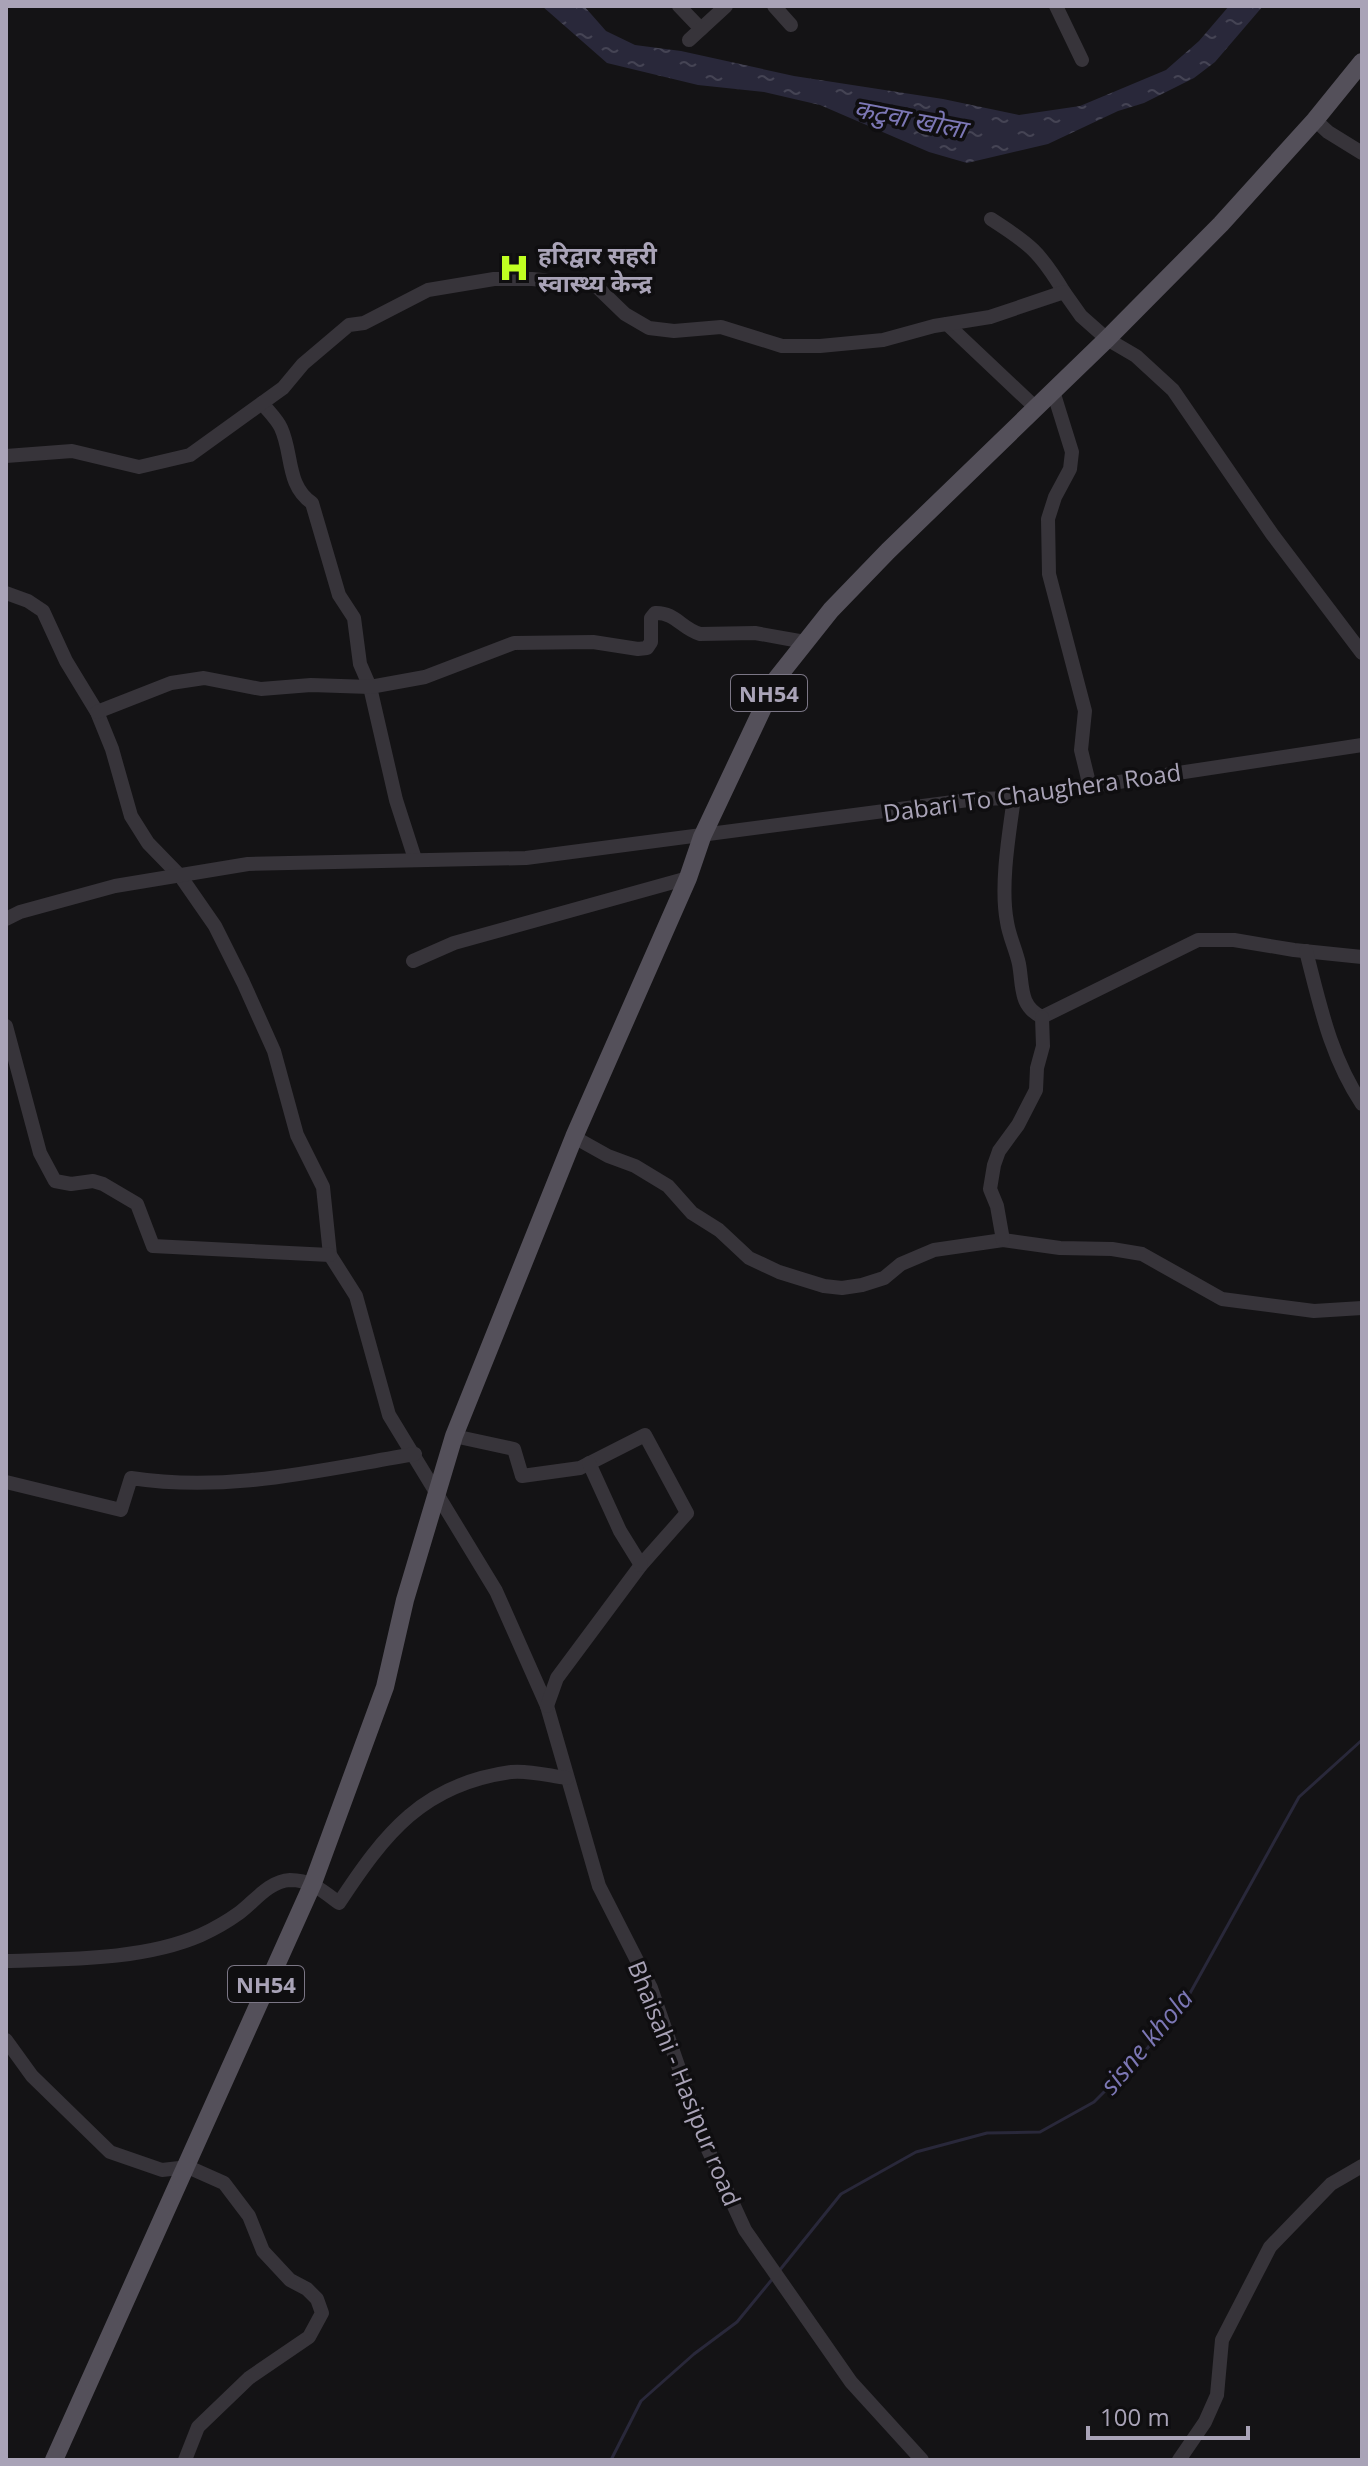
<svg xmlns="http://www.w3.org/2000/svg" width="1368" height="2466" viewBox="0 0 1368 2466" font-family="'Open Sans','Noto Sans Devanagari',sans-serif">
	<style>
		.water { fill: url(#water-ripples) }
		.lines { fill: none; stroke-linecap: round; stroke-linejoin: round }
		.stream { stroke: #29283a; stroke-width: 3 }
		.minor { stroke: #37343a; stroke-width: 14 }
		.major { stroke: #54505a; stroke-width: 18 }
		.labels { text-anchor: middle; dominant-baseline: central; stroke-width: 7; stroke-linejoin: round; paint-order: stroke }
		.shield { fill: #0f0e10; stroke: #7b7685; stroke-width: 2 }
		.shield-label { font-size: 22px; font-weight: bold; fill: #a9a3b7 }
		.poi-label { font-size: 24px; font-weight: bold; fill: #a9a3b7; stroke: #0f0e10; text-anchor: start }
		.street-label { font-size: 24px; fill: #a9a3b7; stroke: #0f0e10 }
		.water-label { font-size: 26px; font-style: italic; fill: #7c77b5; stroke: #0f0e10 }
	</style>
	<defs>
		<pattern id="water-ripples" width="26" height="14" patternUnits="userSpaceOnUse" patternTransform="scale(2)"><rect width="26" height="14" fill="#29283a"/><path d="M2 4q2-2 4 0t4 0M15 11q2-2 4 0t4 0" fill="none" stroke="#454454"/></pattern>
	</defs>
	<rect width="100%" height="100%" fill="#141315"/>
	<polygon class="water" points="542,6 584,6 606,31 635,45 681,51 794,76 943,99 1019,115 1080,106 1166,70 1199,41 1229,6 1263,6 1215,62 1194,78 1144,103 1118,111 1048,144 967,163 929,152 820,105 764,92 698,85 607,63"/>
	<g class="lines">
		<g class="stream">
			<polyline points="779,2271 841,2194 916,2152 987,2133 1040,2132 1094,2102 1146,2050 1189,1995 1299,1797 1362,1740"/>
			<polyline points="611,2460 641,2401 694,2354 737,2322 774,2277"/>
		</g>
		<g class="minor">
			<polyline points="679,6 701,29"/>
			<polyline points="774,6 791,25"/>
			<polyline points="1056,6 1082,60"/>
			<polyline points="689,40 726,6"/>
			<polyline points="1315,120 1328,132 1362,153"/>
			<path d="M991 219C1030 244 1040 252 1064 292"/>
			<polyline points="947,324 1036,408"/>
			<polyline points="1053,391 1072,452 1070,469 1055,497 1048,519 1049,574 1085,711 1081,750 1090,787"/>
			<path d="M262 403C268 411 277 419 281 428 293 454 286 485 312 503L339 595 354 618 360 664 370 687 396 800 415 859"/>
			<polyline points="6,456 72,451 139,467 190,455 283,388 303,364 349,325 364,323 428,290 494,279 532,279 595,285 625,314 649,328 674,331 721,327 782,346 820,346 883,340 934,326 990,317 1064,292 1081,316 1107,339 1136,356 1173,390 1272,534 1362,653"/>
			<polyline points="6,593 28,601 43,611 66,661 97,712 112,749 131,816 148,843 181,877 215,926 243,982 274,1051 297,1135 323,1187 330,1255 356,1296 389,1415 496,1591 547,1706 599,1886 651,1988 705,2143 745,2230 851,2382 922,2460"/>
			<path d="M97 712 171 683 204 678 261 689 311 685 370 687 425 677 514 643 593 642 638 649 647 648 651 642V618L655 613C675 612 682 629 700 634L755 633 805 642"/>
			<path d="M1014 798C1009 834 1000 886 1007 922 1009 936 1016 950 1019 964 1023 986 1019 1006 1042 1017L1198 940H1234L1294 950 1362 957"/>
			<polyline points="6,919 20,912 115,886 248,864 526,858 976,799 1014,798 1362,745"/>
			<path d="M1306 951C1320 1005 1330 1056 1362 1104"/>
			<polyline points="413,961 454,943 688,878"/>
			<polyline points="6,1026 40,1153 55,1181 71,1184 93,1181 103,1184 137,1204 153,1246 330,1255"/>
			<polyline points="574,1137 608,1156 635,1166 668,1186 692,1213 719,1230 749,1258 779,1272 824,1286 842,1288 862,1285 884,1278 901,1264 934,1250 1003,1240 1060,1248 1112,1249 1142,1254 1222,1299 1314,1311 1362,1308"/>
			<polyline points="1003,1240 997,1206 990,1189 994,1165 999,1151 1018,1125 1036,1090 1037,1068 1043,1046 1042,1017"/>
			<polyline points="454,1436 514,1449 522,1476 580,1468 645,1435 687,1513 641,1565 557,1678 547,1706"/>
			<polyline points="589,1463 620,1531 641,1565"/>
			<path d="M6 1482 121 1510 131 1478C229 1493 319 1470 415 1454"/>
			<path d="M6 1961C68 1959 144 1960 201 1935 214 1929 228 1921 239 1913 254 1902 269 1881 290 1880 311 1880 323 1891 339 1903 385 1833 423 1784 511 1772 529 1770 550 1776 567 1778"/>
			<polyline points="6,2040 32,2076 110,2152 162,2170 188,2167 224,2183 249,2216 263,2251 290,2280 307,2289 317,2299 322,2313 309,2337 249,2378 198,2427 185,2460"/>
			<polyline points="1179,2460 1205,2422 1217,2395 1222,2340 1270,2247 1331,2184 1362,2166"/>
		</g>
		<polyline class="major" points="54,2460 313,1883 385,1687 405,1600 454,1436 574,1137 688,878 702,837 777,678 831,610 888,551 1107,339 1221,224 1315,120 1362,62"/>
	</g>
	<defs>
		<g id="hospital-bare" transform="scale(2.4)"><path d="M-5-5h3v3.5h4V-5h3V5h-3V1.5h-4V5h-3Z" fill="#c0ff21" stroke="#0f0e10" stroke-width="2.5" paint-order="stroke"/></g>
	</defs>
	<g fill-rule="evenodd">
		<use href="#hospital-bare" x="514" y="268"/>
	</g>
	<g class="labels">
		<g class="shield">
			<rect x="731" y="675" width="76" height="36" rx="6"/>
			<rect x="228" y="1966" width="76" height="36" rx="6"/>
		</g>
		<g class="shield-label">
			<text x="769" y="693">NH54</text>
			<text x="266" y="1984">NH54</text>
		</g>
		<g class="poi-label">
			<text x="538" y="254">हरिद्वार सहरी<tspan x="538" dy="28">स्वास्थ्य केन्द्र</tspan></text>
		</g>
		<g class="street-label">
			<text transform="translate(1032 792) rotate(-8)">Dabari To Chaughera Road</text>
			<text transform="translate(685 2083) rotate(68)">Bhaisahi - Hasipur road</text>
		</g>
		<g class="water-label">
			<text transform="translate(910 118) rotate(11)">कटुवा खोला</text>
			<text transform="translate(1146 2041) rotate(-50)">sisne khola</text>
		</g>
	</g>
	<rect width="1368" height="2466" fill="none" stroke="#a9a3b7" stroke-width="16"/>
	<path d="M1088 2426v12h160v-12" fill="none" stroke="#a9a3b7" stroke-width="4"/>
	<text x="1100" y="2426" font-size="24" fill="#a9a3b7" stroke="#0f0e10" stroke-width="6" paint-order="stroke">100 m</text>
</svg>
